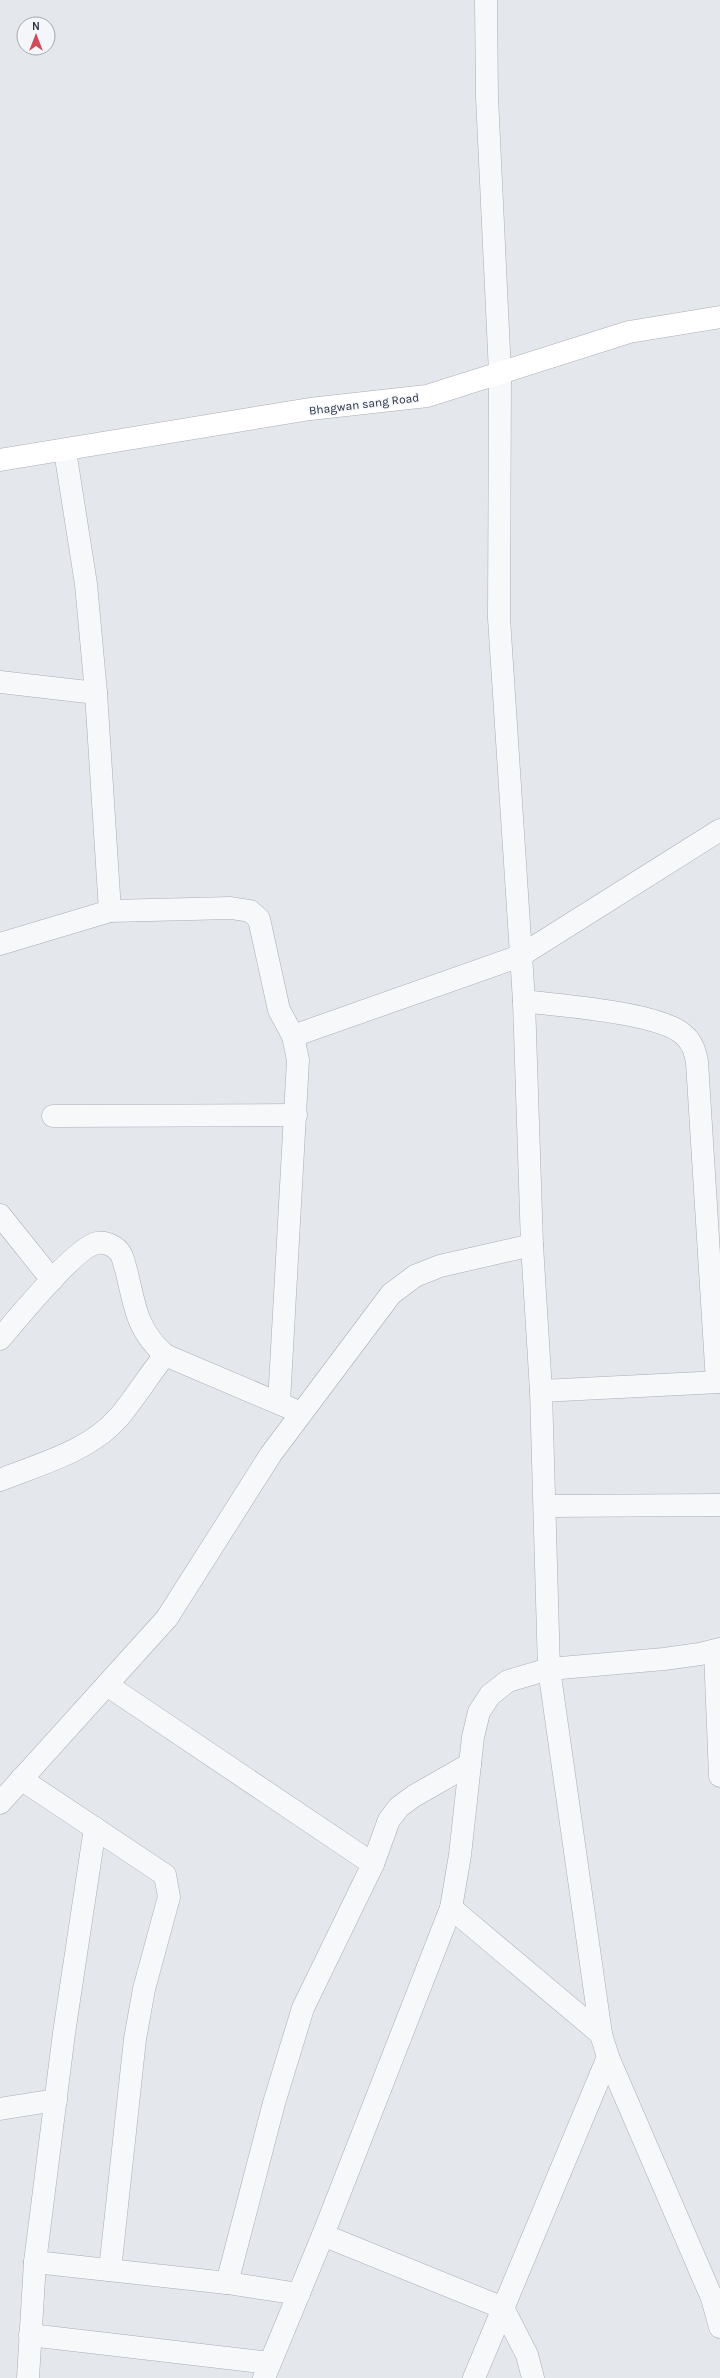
<svg xmlns="http://www.w3.org/2000/svg" width="720" height="2378" viewBox="0 0 720 2378" font-family="Karla,sans-serif">
	<style>
		.lines { fill: none; stroke-linecap: round; stroke-linejoin: round }
		.street-casing { stroke: #a9aeb7; stroke-width: 23 }
		.secondary-casing { stroke: #a9aeb7; stroke-width: 23 }
		.street { stroke: #f7f8fa; stroke-width: 22 }
		.secondary { stroke: #fff; stroke-width: 22 }
		.labels { text-anchor: middle; dominant-baseline: central; stroke-width: 3; stroke-linejoin: round; paint-order: stroke }
		.street-label { font-size: 12px; fill: #2b3445; stroke: #f4f6f9 }
	</style>
	<rect width="100%" height="100%" fill="#e4e7ec"/>
	<g class="lines">
		<g class="street-casing">
			<g id="street">
				<polyline points="486,0 487,97 500,373 499,618 524,1001 532,1245 541,1391 549,1669 601,2034 608,2057 712,2298 720,2327"/>
				<polyline points="65,451 86,584 96,693 110,911"/>
				<polyline points="0,682 96,693"/>
				<polyline points="0,944 110,911 231,908 250,911 259,919 279,1010 293,1036 298,1060 279,1403"/>
				<path d="M524 1001C561 1006 659 1012 684 1035 693 1043 695 1052 697 1062L717 1382"/>
				<polyline points="293,1036 520,956 720,830"/>
				<polyline points="53,1116 296,1115"/>
				<polyline points="0,1215 52,1280"/>
				<path d="M0 1339C16 1320 77 1246 97 1243 109 1241 120 1249 123 1259 135 1298 132 1326 165 1355L292 1409"/>
				<polyline points="541,1391 720,1382"/>
				<path d="M0 1480C40 1464 90 1451 119 1417 135 1398 149 1375 165 1355"/>
				<polyline points="545,1506 720,1505"/>
				<polyline points="715,1651 720,1776"/>
				<polyline points="107,1685 373,1864"/>
				<polyline points="21,1779 165,1875 169,1897 144,1989 135,2039 110,2270"/>
				<polyline points="0,1803 167,1618 271,1454 391,1294 415,1276 440,1266 532,1245"/>
				<polyline points="451,1908 601,2034"/>
				<polyline points="0,2109 56,2100"/>
				<polyline points="323,2235 503,2308 527,2355 533,2378"/>
				<polyline points="35,2262 227,2283 299,2294"/>
				<polyline points="227,2283 274,2103 303,2008 373,1864 389,1820 399,1807 414,1796 470,1764"/>
				<polyline points="30,2335 270,2363"/>
				<polyline points="28,2378 35,2262 64,2033 95,1828"/>
				<polyline points="264,2378 323,2235 451,1908 460,1855 473,1737 479,1712 490,1695 508,1681 549,1669 664,1659 700,1654 720,1649"/>
				<polyline points="474,2378 608,2057"/>
			</g>
		</g>
		<g class="secondary-casing">
			<polyline id="secondary" points="0,460 310,409 427,396 629,332 720,317"/>
		</g>
		<use href="#street" class="street"/>
		<use href="#secondary" class="secondary"/>
	</g>
	<g class="labels">
		<g class="street-label">
			<text transform="translate(364 404) rotate(-7)">Bhagwan sang Road</text>
		</g>
	</g>
	<g transform="translate(36 36)"><circle r="19" fill="#f4f6f9" stroke="#a4a8b1"/>
	<path d="M0-3L7 15L0 10L-7 15Z" fill="#d1495b"/>
	<text y="-6" font-size="11" font-weight="bold" text-anchor="middle" fill="#2b3445">N</text>
	</g>
</svg>
